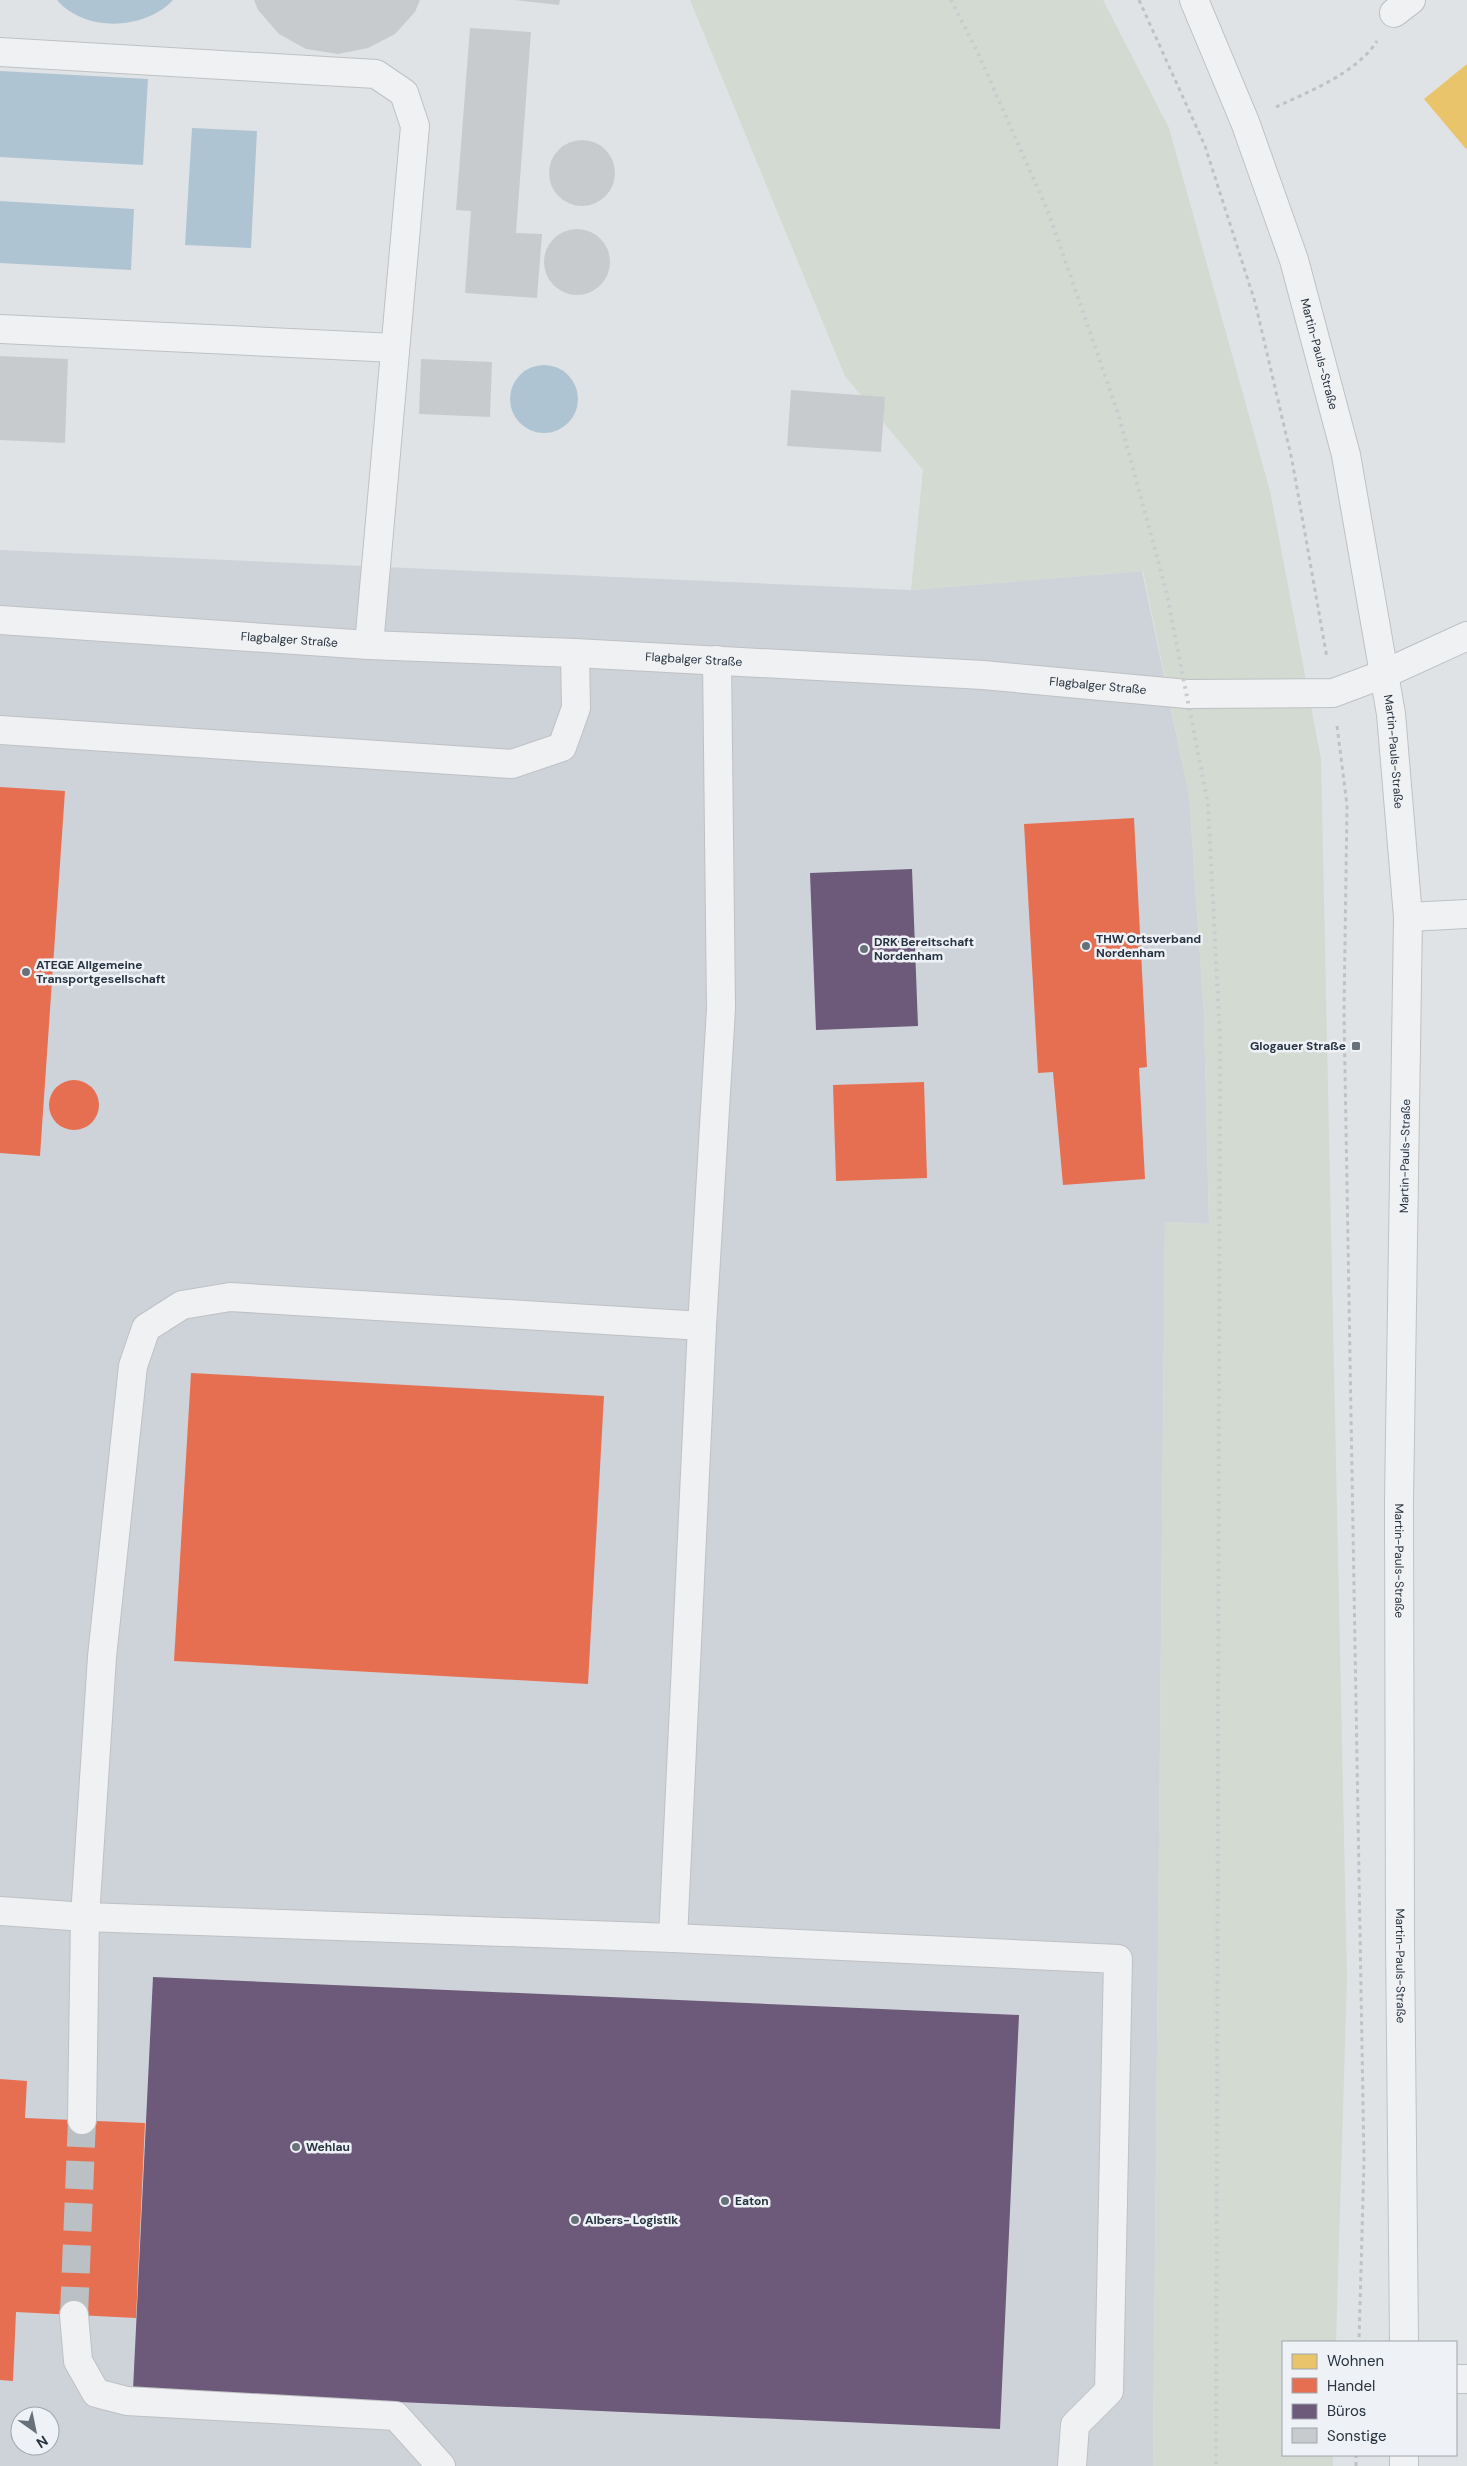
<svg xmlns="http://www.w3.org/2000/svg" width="1467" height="2466" viewBox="0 0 1467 2466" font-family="'DM Sans',sans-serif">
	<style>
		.built { fill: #ced3d9; fill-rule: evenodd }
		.green { fill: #d2dad1 }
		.water { fill: #aec4d2 }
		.homes { fill: #e9c46a }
		.shops { fill: #e76f51 }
		.offices { fill: #6d597a }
		.building { fill: #c8cbce }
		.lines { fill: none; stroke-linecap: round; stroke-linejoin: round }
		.minor-tunnel { stroke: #bbc0c5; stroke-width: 28; stroke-dasharray: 28 14; stroke-linecap: butt }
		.minor-casing { stroke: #bec1c4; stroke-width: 30 }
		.path { stroke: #bec2c5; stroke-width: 3; stroke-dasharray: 4 4; stroke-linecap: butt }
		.minor { stroke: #f0f1f3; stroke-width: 28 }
		.rail { stroke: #c9ccce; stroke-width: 4; stroke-dasharray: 2.5 5; stroke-linecap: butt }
		.poi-dot { fill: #68717a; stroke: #eef2f6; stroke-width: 2 }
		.labels { text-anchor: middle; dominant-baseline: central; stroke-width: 5; stroke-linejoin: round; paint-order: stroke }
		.street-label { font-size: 12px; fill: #273340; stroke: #eef2f6 }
		.poi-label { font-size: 12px; font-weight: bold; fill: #273340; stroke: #eef2f6; text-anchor: start }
	</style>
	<rect width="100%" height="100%" fill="#e0e3e6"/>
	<path class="built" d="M0 550 911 590 1142 571 1189 795 1204 1015 1209 1224 1165 1222 1153 2466H0ZM20 2416H50V2446H20Z"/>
	<polygon class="green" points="690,0 1103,0 1169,128 1270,491 1321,759 1347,1977 1336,2342 1283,2342 1283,2455 1333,2455 1333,2466 1153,2466 1165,1222 1209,1224 1204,1015 1189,795 1143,571 911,590 923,470 845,376"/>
	<g class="water">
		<path d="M57 0H173C145 30 85 33 57 0Z"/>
		<polygon points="0,71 148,79 143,165 0,157"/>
		<polygon points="192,128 257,131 251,248 185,245"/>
		<polygon points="0,201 134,209 131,270 0,263"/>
		<circle cx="544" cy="399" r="34"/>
	</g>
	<polygon class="homes" points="1467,64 1467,148 1466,149 1424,99"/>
	<g class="shops">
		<polygon points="0,787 65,791 40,1156 0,1153"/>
		<polygon points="1134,818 1147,1067 1139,1068 1145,1179 1063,1185 1053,1072 1038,1073 1024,824"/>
		<circle cx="74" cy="1105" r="25"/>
		<polygon points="924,1082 927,1178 836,1181 833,1085"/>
		<polygon points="191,1373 604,1396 588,1684 174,1661"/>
		<polygon points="0,2079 27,2081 25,2118 145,2123 136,2318 16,2312 13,2381 0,2380"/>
	</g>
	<g class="offices">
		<polygon points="912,869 918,1026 816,1030 810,873"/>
		<polygon points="153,1977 1019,2015 1000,2429 133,2390"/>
	</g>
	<g class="building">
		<polygon points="254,0 420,0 415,12 395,34 368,48 338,54 306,49 279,34 258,10"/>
		<polygon points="515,0 560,0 559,5"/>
		<polygon points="470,28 531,32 516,233 542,234 537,298 465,293 471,211 456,210"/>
		<circle cx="582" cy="173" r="33"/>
		<circle cx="577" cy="262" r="33"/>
		<polygon points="0,356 68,359 65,443 0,440"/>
		<polygon points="421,359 492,362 490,417 419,414"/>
		<polygon points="791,390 885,397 881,452 787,446"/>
	</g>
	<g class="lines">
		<polyline class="minor-tunnel" points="74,2315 82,2120"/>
		<g class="minor-casing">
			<g id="minor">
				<path id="s1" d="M1194 0 1245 122 1294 260 1346 455 1391 714 1408 917 1399 1501 1400 1940 1404 2342"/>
				<polyline points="1394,13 1411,0"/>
				<polyline points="0,52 376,74 404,93 415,126 369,645"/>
				<polyline points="0,329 395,348"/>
				<path id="s2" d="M0 620 369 645 575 653 983 675 1187 694 1333 693 1384 674 1467 636"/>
				<polyline points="0,730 512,764 562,747 576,708 575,653"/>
				<polyline points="1408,917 1467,914"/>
				<polyline points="0,1911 85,1917 673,1938 1118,1959 1109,2391 1075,2425 1072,2466"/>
				<polyline points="673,1938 702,1326 721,1009 717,660"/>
				<polyline points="82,2120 85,1917 102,1657 133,1366 146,1328 182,1305 230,1297 702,1326"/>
				<polyline points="74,2315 78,2361 96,2393 127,2401 396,2416 441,2466"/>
				<polyline points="1456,2379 1467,2379"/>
				<polyline points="1404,2466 1404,2455"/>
			</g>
		</g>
		<g class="path">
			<polyline points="1139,0 1205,146 1255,302 1292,460 1327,658"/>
			<path d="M1276 107C1308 92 1357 73 1377 41"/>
			<polyline points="1337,726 1347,805 1344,1013 1364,2161 1359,2342"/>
			<polyline points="1356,2466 1356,2455"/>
		</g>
		<use href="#minor" class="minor"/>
		<polyline class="rail" points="951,0 978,53 1049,214 1118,413 1166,590 1208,804 1220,1039 1216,2466"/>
	</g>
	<g class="poi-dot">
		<circle cx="1086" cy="946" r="5"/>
		<circle cx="864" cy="949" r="5"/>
		<circle cx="26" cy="972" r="5"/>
		<rect x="1351" y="1041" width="10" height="10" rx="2.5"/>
		<circle cx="296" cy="2147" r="5"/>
		<circle cx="725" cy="2201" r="5"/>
		<circle cx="575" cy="2220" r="5"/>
	</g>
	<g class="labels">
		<g class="street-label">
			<text stroke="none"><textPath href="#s1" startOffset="376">Martin-Pauls-Straße</textPath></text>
			<text stroke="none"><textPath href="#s2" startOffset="290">Flagbalger Straße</textPath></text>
			<text stroke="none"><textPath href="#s2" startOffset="695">Flagbalger Straße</textPath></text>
			<text stroke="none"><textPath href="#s2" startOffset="1100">Flagbalger Straße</textPath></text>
			<text stroke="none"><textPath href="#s1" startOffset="781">Martin-Pauls-Straße</textPath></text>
			<text transform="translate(1405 1156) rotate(-89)">Martin-Pauls-Straße</text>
			<text stroke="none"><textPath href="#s1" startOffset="1591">Martin-Pauls-Straße</textPath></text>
			<text stroke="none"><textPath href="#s1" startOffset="1996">Martin-Pauls-Straße</textPath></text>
		</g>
		<g class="poi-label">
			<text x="1096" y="939">THW Ortsverband<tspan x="1096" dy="14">Nordenham</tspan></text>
			<text x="874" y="942">DRK Bereitschaft<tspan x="874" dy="14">Nordenham</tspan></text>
			<text x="36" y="965">ATEGE Allgemeine<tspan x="36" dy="14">Transportgesellschaft</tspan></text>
			<text x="1346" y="1046" text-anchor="end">Glogauer Straße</text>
			<text x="306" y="2147">Wehlau</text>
			<text x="735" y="2201">Eaton</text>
			<text x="585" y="2220">Albers- Logistik</text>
		</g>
	</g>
	<rect x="1282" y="2341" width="175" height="115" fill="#eef2f6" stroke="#9ea6ad"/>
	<rect x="1292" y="2354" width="25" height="15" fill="#e9c46a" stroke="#9ea6ad"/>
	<text x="1327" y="2366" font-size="15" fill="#273340">Wohnen</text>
	<rect x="1292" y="2378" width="25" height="15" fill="#e76f51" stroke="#9ea6ad"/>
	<text x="1327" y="2391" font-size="15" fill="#273340">Handel</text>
	<rect x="1292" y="2404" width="25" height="15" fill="#6d597a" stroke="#9ea6ad"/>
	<text x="1327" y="2416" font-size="15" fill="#273340">Büros</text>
	<rect x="1292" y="2428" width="25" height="15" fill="#c8cbce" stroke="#9ea6ad"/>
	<text x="1327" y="2441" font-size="15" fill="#273340">Sonstige</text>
	<g transform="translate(35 2431) rotate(147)"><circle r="24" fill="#eef2f6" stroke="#9ea6ad"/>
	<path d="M0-4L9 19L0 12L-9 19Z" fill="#68717a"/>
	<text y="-8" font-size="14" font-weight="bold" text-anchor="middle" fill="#273340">N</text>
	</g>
</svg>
